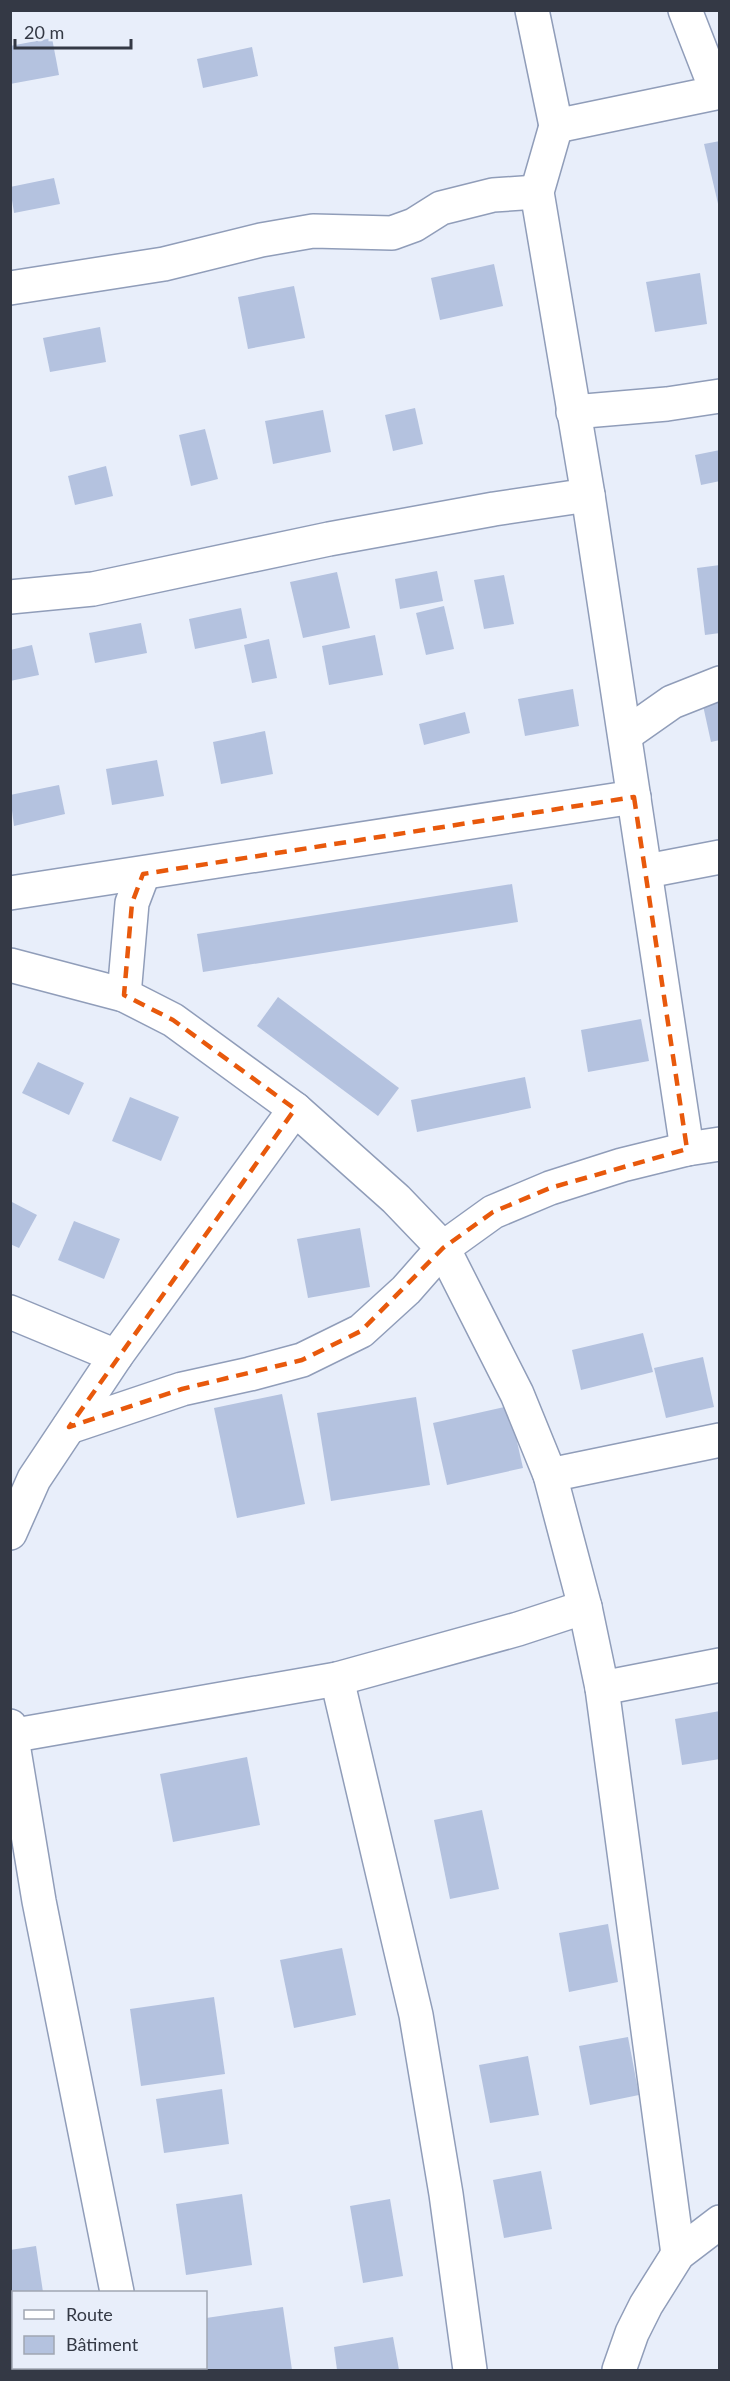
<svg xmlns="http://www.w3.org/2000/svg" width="730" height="2381" viewBox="0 0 730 2381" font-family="Lato,sans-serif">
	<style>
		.building { fill: #b4c2df }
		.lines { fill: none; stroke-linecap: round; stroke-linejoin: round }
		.street-casing { stroke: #909db9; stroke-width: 36 }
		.street { stroke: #fff; stroke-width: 33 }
		.marked { fill: none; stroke: #e8590c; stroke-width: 4.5; stroke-dasharray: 12 8; stroke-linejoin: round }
	</style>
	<rect width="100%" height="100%" fill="#e8eefa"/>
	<g class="building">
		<polygon points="52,38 59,75 10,84 10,46"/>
		<polygon points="252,47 258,76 203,88 197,59"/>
		<polygon points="720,141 720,208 719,208 704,144"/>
		<polygon points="54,178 60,204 14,213 10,187"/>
		<polygon points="494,264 503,306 440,320 431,278"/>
		<polygon points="700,273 707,324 655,332 646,282"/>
		<polygon points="294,286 305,338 248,349 238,297"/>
		<polygon points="100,327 106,362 50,372 43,338"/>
		<polygon points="415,408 423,444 393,451 385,415"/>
		<polygon points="323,410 331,452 273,464 265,421"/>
		<polygon points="205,429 218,479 191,486 179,435"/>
		<polygon points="720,450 720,481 701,485 695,455"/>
		<polygon points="106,466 113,496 75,505 68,476"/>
		<polygon points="720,565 720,633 705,635 697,568"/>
		<polygon points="437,571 443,601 400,609 395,579"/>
		<polygon points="337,572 350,628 303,638 290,582"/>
		<polygon points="504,575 514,624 484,629 474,580"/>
		<polygon points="444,606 454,649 426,655 416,613"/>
		<polygon points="241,608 247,638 195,649 189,619"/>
		<polygon points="141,623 147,653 95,663 89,633"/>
		<polygon points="375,635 383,675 329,685 322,646"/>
		<polygon points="269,639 277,678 252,683 244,645"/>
		<polygon points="32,645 39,675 10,681 10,650"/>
		<polygon points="573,689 579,726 525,736 518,699"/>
		<polygon points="720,696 720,740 711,742 702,701"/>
		<polygon points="465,712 470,733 424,745 419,724"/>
		<polygon points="265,731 273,774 221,784 213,742"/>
		<polygon points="157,760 164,796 112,805 106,769"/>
		<polygon points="59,785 65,814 14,826 10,795"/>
		<polygon points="512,884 518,922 203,972 197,934"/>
		<polygon points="278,997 399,1088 378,1116 257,1026"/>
		<polygon points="641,1019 649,1061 588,1072 581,1030"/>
		<polygon points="38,1062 84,1083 69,1115 22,1093"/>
		<polygon points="525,1077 531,1108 417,1132 411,1100"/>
		<polygon points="130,1097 179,1117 161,1161 112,1141"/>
		<polygon points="10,1201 37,1215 19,1248 10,1244"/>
		<polygon points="74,1221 120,1239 104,1279 58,1260"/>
		<polygon points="360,1228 370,1287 308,1298 297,1239"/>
		<polygon points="643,1333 653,1372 581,1390 572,1350"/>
		<polygon points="703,1357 714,1407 666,1418 654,1368"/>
		<polygon points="282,1394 305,1504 237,1518 214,1408"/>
		<polygon points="416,1397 430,1485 331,1501 317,1413"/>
		<polygon points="509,1406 523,1468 447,1485 433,1423"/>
		<polygon points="720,1711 720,1759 682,1765 675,1719"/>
		<polygon points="247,1757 260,1825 173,1842 160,1774"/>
		<polygon points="482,1810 499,1889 450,1899 434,1820"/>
		<polygon points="608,1924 618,1982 569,1992 559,1933"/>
		<polygon points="342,1948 356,2015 294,2028 280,1960"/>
		<polygon points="214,1997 225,2074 141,2086 130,2009"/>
		<polygon points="628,2037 639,2095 590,2105 579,2046"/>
		<polygon points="528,2056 539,2115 490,2123 479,2065"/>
		<polygon points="222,2089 229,2144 164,2153 156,2099"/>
		<polygon points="541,2171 552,2229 504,2238 493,2180"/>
		<polygon points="242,2194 252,2265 186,2275 176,2204"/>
		<polygon points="390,2199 403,2276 363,2283 350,2206"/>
		<polygon points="36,2246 43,2292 14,2292 14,2330 10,2330 10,2250"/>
		<polygon points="283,2307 292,2370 185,2370 185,2368 206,2368 206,2318"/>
		<polygon points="393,2337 399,2370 337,2370 334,2347"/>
	</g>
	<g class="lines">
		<g class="street-casing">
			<g id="street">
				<polyline points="532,10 556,126 720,92"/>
				<polyline points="685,10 717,92"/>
				<polyline points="556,126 537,192 588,495 687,1149"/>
				<polyline points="10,288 164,264 261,240 313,231 392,233 414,225 441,208 493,195 537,192"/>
				<polyline points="573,412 667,404 720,396"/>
				<polyline points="10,597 93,589 329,539 494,509 588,495"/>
				<polyline points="625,735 672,702 720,683"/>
				<polyline points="647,871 720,857"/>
				<polyline points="10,893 634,797"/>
				<polyline points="10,965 124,995 173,1020 295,1109 396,1199 443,1248 517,1394 550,1475 585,1607 602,1688 678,2254"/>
				<polyline points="124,995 132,903 143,874"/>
				<polyline points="10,1312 116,1356"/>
				<polyline points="69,1427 182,1389 250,1374 302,1360 361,1331 406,1290 443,1248 493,1212 550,1188 622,1165 687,1149 720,1144"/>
				<polyline points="550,1475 720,1440"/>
				<polyline points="10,1533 34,1479 116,1356 295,1109"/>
				<polyline points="337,1679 416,2015 446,2194 470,2370"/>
				<polyline points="602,1688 720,1665"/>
				<polyline points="10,1726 39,1901 117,2292"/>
				<polyline points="10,1736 337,1679 518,1629 585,1607"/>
				<polyline points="97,2370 112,2368"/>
				<polyline points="619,2370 632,2333 646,2305 678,2254 720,2222"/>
			</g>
		</g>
		<use href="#street" class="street"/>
	</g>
	<path class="marked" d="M634 797 687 1149 550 1188 493 1212 443 1248 361 1331 302 1360 182 1389 69 1427 295 1109 173 1020 124 995 132 903 143 874Z"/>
	<rect width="730" height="2381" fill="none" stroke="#343945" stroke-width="24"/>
	<rect x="12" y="2291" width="195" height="78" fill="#e8eefa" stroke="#a0a6b2" stroke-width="1.5"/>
	<rect x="24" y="2310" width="30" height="9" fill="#ffffff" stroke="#a0a6b2" stroke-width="1.5"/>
	<text x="66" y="2321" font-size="18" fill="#343945">Route</text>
	<rect x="24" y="2336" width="30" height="18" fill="#b4c2df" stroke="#a0a6b2" stroke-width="1.5"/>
	<text x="66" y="2351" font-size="18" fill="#343945">Bâtiment</text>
	<path d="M15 39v9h116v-9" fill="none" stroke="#343945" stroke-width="3"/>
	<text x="24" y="39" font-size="18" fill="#343945" stroke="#e8eefa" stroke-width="4.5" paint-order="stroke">20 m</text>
</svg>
